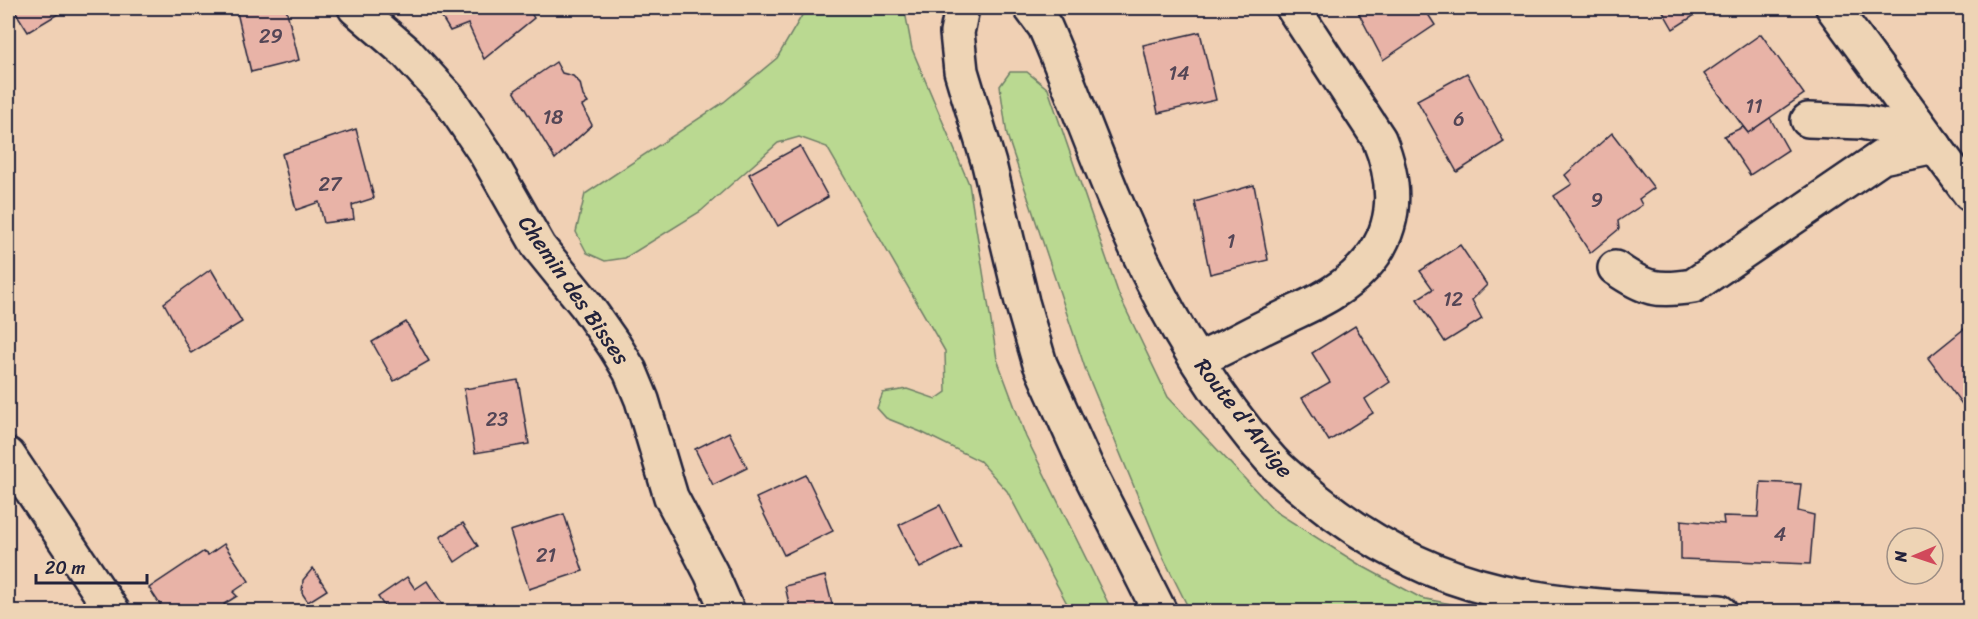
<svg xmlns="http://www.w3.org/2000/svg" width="1978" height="619" viewBox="0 0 1978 619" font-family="Sriracha,sans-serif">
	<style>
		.green { fill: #bad991; stroke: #6e7e66; stroke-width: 1.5 }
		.building { fill: #e8b3a7; stroke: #22223b; stroke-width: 1.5 }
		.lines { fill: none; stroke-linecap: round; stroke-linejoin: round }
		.minor-casing { stroke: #22223b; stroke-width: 38 }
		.minor { stroke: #eed4b5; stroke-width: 33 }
		.labels { text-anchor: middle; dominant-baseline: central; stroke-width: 5; stroke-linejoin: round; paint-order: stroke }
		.number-label { font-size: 20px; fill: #544656 }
		.street-label { font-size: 22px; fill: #22223b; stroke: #eed4b5 }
	</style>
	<rect width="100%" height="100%" fill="#f0d0b4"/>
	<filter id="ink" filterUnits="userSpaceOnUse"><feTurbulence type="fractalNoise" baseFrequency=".0167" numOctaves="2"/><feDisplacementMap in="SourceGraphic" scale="12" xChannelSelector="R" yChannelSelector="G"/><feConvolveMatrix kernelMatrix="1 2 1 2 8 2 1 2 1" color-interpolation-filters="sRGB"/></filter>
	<g filter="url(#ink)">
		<g class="green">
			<polygon points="805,8 906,8 906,17 912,49 969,184 997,359 1026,437 1112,611 1071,611 1007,491 980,461 921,432 886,418 877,408 883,393 907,389 936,399 946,392 945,351 827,147 799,137 778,143 701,211 625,258 605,261 587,253 576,232 585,194 724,102 777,58 804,12"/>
			<polygon points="1010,72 1027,72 1048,89 1119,295 1168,397 1276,512 1360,565 1421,598 1486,611 1190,611 1164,559 1086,371 1007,135 1000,86"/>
		</g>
		<g class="building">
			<polygon points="13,8 68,8 28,32"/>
			<polygon points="255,8 286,8 299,60 251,72 237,12"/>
			<polygon points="436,8 528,8 534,18 484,59 468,24 450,31"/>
			<polygon points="1356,8 1424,8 1435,25 1383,60"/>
			<polygon points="1661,8 1706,8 1673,29"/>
			<polygon points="1200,32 1216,100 1158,113 1143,45"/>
			<polygon points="1761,34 1804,94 1748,133 1704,74"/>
			<polygon points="556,62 562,73 573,76 580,83 583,96 588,103 582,106 592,125 555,159 514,91"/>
			<polygon points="1467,73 1504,142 1457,172 1417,100"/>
			<polygon points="1770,118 1788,150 1750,175 1724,136 1743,127 1748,133"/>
			<polygon points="356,129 374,198 352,205 354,219 324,223 319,202 296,210 282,154"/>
			<polygon points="1612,133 1654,188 1639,199 1642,205 1618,221 1619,229 1590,253 1554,196 1572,184 1565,175"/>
			<polygon points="800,146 828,197 778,226 749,174"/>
			<polygon points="1254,185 1268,260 1210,274 1195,202"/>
			<polygon points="1460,245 1487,285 1472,300 1482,319 1445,342 1417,299 1433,289 1420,271"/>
			<polygon points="211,269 242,322 191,353 164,303"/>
			<polygon points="406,322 429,361 394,381 372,342"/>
			<polygon points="1970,324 1970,415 1928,358"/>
			<polygon points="1355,326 1390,382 1365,399 1373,413 1329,441 1302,398 1330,382 1312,353"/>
			<polygon points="518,380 529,444 475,453 464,389"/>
			<polygon points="729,432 747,468 713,485 695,449"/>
			<polygon points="806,475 833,531 784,555 756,498"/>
			<polygon points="1761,482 1801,484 1798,511 1814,515 1810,564 1681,559 1681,520 1724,524 1723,516 1758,517"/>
			<polygon points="940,505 961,547 920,568 899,525"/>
			<polygon points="564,514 583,571 529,589 510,531"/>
			<polygon points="463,523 478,546 455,562 440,537"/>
			<polygon points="224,544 249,581 233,592 237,596 224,604 229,612 165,612 149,588 203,552 208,555"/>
			<polygon points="313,568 327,590 308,602 302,593 303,580"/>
			<polygon points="825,576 834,612 791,612 785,586"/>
			<polygon points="407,577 415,589 427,581 447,612 388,612 378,597"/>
		</g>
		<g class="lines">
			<g class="minor-casing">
				<g id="minor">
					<polyline points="355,8 406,52 449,99 486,154 539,247 586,305 614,345 630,371 642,400 671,497 711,573 728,612"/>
					<polyline points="962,8 957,33 961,71 989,164 1022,302 1040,364 1086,466 1160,612"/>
					<path d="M1031 8 1045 27C1070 84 1091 143 1115 200 1154 293 1204 386 1272 461 1284 474 1299 485 1313 497 1368 542 1430 575 1500 591 1572 608 1646 609 1720 612"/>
					<polyline points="1833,8 1970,194"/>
					<polyline points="1808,120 1862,122 1897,129 1916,121"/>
					<path d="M1615 268C1645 289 1657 292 1693 286L1882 157 1935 146"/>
					<path d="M1197 360C1224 349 1249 334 1275 322 1294 312 1315 304 1332 293 1392 255 1405 203 1379 139L1293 8"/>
					<polyline points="8,455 113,612"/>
				</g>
			</g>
			<use href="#minor" class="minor"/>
		</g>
	</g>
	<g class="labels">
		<g class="number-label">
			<text x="271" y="36">29</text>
			<text x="1179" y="73">14</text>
			<text x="1754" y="106">11</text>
			<text x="553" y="117">18</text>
			<text x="1459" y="119">6</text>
			<text x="330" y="184">27</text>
			<text x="1597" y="200">9</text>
			<text x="1231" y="241">1</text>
			<text x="1453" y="299">12</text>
			<text x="497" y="419">23</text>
			<text x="1780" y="534">4</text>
			<text x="546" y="555">21</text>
		</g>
		<g class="street-label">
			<text transform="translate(574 290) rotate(55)">Chemin des Bisses</text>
			<text transform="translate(1244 418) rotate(52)">Route d'Arvige</text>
		</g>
	</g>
	<rect width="1978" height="619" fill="none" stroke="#eed4b5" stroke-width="30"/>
	<rect x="15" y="15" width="1948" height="589" fill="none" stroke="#22223b" stroke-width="2" filter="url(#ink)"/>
	<g transform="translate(1915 556) rotate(268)"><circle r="28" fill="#eed4b5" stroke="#9c8d84" stroke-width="1.5"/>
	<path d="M0-4.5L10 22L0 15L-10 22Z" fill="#d1495b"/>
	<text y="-9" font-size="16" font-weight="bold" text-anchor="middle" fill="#22223b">N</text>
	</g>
	<path d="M36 574v9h111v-9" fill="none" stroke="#22223b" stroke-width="3"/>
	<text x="45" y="574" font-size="18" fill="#22223b" stroke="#eed4b5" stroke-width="4.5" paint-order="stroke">20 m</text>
</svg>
